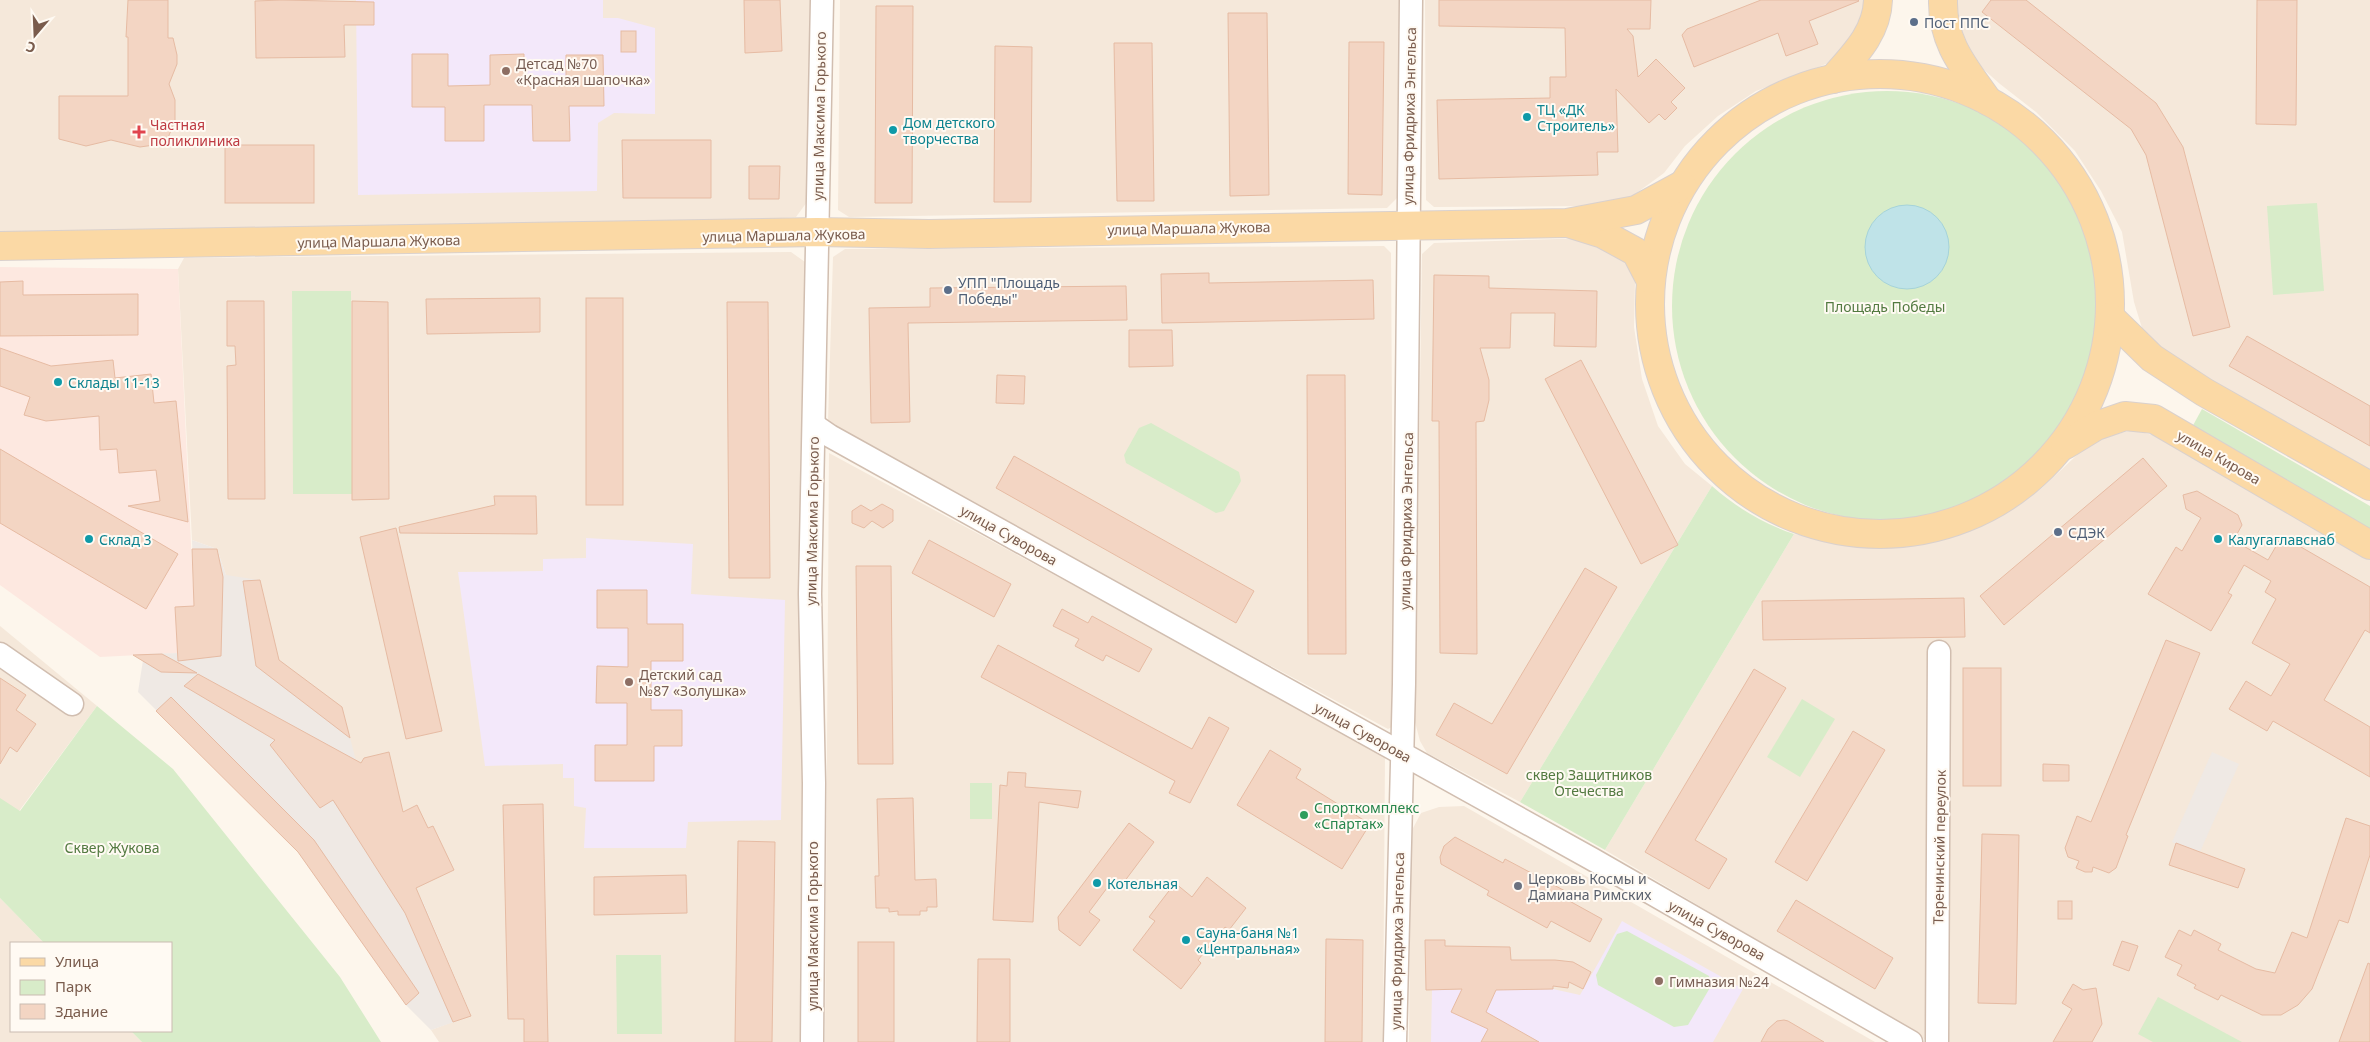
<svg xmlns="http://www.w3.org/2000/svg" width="2370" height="1042" viewBox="0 0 2370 1042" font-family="'Noto Sans',sans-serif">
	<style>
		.residential { fill: #f5e8da }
		.commercial { fill: #fde8e0 }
		.industrial { fill: #efe9e4 }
		.education { fill: #f3e8fa }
		.green { fill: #d8ecc9 }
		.water { fill: #bfe3e8; stroke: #a5d3da }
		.building { fill: #f3d5c3; stroke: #e6bba3 }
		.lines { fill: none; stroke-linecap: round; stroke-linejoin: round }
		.minor-casing { stroke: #d1beb0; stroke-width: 25 }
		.major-casing { stroke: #dad1cd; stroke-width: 30 }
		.minor { stroke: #fff; stroke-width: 22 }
		.major { stroke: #fbd9a5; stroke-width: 28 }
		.service-dot { fill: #5c6f8a; stroke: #fffaf3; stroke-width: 2 }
		.education-dot { fill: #8d6e63; stroke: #fffaf3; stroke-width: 2 }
		.culture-dot { fill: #0f9aa8; stroke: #fffaf3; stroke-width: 2 }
		.health-dot { fill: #e0444e; stroke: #fffaf3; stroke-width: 2 }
		.leisure-dot { fill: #2e9e5b; stroke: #fffaf3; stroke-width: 2 }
		.worship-dot { fill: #6b7280; stroke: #fffaf3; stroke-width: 2 }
		.labels { text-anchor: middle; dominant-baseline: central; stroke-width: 4; stroke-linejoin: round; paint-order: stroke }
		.service-label { font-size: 14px; fill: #4e5e75; stroke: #fffaf3; text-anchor: start }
		.education-label { font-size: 14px; fill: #785e54; stroke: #fffaf3; text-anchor: start }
		.culture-label { font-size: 14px; fill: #0d838f; stroke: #fffaf3; text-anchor: start }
		.street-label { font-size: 14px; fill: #7a5c4d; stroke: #fffaf3 }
		.health-label { font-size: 14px; fill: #be3a42; stroke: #fffaf3; text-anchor: start }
		.park-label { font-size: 14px; fill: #537a41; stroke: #fffaf3 }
		.leisure-label { font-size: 14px; fill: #27864d; stroke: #fffaf3; text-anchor: start }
		.worship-label { font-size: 14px; fill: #5b616d; stroke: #fffaf3; text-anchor: start }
	</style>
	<rect width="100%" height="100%" fill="#fdf6ec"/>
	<g class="residential">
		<polygon points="0,0 810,0 807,202 796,217 770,219 0,232"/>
		<polygon points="840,0 1401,0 1397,198 1387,208 849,217 838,210"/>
		<polygon points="1425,0 1864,0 1864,19 1831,62 1756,91 1718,116 1685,146 1664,173 1631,197 1595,206 1434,207 1426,200"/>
		<polygon points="1952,0 2370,0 2370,475 2156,348 2142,328 2134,302 2122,232 2101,191 2075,151 2036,112 2000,84 1973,60 1957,23"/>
		<polygon points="1590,238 1630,263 1635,281 1634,327 1642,379 1658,426 1685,464 1712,486 1520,802 1427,753 1420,741 1415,722 1422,254 1434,243"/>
		<polygon points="1384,246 1391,253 1394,726 1388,729 836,431 828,422 833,257 845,249"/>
		<polygon points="791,252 805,262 802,1042 439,1042 431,1030 471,1015 423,902 367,803 226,575 217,549 192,540 178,269 184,258"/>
		<polygon points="2133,430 2164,438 2370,560 2370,1042 1929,1042 1605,850 1794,534 1871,548 1912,546 1957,536 2003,515 2042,488 2078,454 2102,438"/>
		<polygon points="829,453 1385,754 1383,1042 825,1042"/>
		<polygon points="0,626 97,706 19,811 0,801"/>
		<polygon points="1464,806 1875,1042 1409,1042 1411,832 1421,813 1439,807"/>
		<polygon points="0,898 44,943 11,943 11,1031 131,1031 142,1042 0,1042"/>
	</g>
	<polygon class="commercial" points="0,267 178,269 195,629 179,653 100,657 0,585"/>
	<g class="industrial">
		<polygon points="192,540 217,549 226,575 260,580 279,660 342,707 367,803 423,902 471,1016 431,1030 406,1005 298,852 138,692 144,654 179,653 195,629"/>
		<polygon points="2212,752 2239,764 2199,854 2172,842"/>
	</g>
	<g class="education">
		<polygon points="356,0 603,0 603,18 618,18 655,28 655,114 614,113 598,123 597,191 358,195"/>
		<polygon points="586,538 693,544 691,594 785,600 781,820 688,822 686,848 584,848 586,808 574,806 574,778 563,778 563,764 485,766 458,572 543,571 543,559 586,558"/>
		<polygon points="1622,921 1743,989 1713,1042 1431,1042 1432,990 1553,989 1580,995"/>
	</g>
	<g class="green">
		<circle cx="1887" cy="306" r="215"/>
		<polygon points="2317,203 2324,291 2273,295 2267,206"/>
		<polygon points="292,291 351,291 352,494 293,494"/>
		<polygon points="2202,409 2370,506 2370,532 2191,429"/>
		<polygon points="1151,423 1239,472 1241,481 1224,511 1216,513 1126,463 1124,455 1139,428"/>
		<path d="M1712 486C1737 508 1762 523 1794 534L1605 850 1520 802Z"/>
		<polygon points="1802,699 1835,719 1800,777 1767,757"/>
		<polygon points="97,706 173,769 340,977 381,1042 142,1042 131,1031 171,1031 171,943 44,943 0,898 0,798 20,811"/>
		<rect x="970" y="783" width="22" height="36"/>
		<polygon points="1627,931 1709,976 1711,986 1688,1025 1674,1027 1598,985 1596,975 1617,934"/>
		<polygon points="616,955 661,955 662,1034 617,1034"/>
		<polygon points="2158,997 2242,1042 2153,1042 2138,1034"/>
	</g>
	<circle class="water" cx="1907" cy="247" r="42"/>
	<g class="building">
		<polygon points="128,0 168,0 168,38 173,38 177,55 177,64 169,84 175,100 175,121 167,140 154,145 140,147 111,140 86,146 59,139 59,96 128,96 128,37 126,37"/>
		<polygon points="281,0 374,2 374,25 344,25 345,57 256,58 255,1"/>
		<polygon points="744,0 780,0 782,51 745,53"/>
		<polygon points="1439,0 1651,0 1650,29 1627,29 1633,36 1638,77 1656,59 1685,88 1671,102 1677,108 1665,120 1659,114 1649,123 1616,89 1618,152 1597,152 1598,175 1439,179 1437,100 1550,98 1550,77 1566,77 1565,28 1439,26"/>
		<polygon points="1761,0 1858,0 1859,1 1809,21 1818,44 1786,56 1778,33 1694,67 1682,35 1687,29"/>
		<polygon points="1991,0 2026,0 2156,103 2183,147 2230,327 2193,336 2146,155 2131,129 1982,12"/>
		<polygon points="2257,0 2297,0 2296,125 2256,124"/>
		<polygon points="876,6 913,6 912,203 875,203"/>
		<polygon points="1228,13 1267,13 1269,195 1230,196"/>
		<rect x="621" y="31" width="15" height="21"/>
		<polygon points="1349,42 1384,42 1382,195 1348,194"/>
		<polygon points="1114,43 1152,43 1154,201 1117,201"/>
		<polygon points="995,46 1032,47 1031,202 994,202"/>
		<polygon points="412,54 448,54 448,86 490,85 490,55 524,54 524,86 566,86 566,55 603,55 604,106 569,106 570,141 533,141 532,105 484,105 484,141 445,141 445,107 412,107"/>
		<polygon points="622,140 711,140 711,198 623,198"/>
		<rect x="225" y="145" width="89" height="58"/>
		<polygon points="749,166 780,166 779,199 749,199"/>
		<polygon points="1209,273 1209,283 1373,280 1374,319 1162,323 1161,274"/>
		<polygon points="1434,275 1489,276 1489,288 1597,291 1596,347 1554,346 1555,313 1511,313 1510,348 1480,348 1489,380 1489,400 1484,421 1476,422 1477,654 1440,653 1439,421 1432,421"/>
		<polygon points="23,281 23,295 138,294 138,335 0,336 0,282"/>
		<polygon points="1126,286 1127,320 908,323 910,422 871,423 869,308 930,307 930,288"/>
		<polygon points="540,298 540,332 427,334 426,299"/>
		<rect x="586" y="298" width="37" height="207"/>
		<polygon points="227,301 264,301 265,499 228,499 227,366 236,365 235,346 227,346"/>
		<polygon points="352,301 388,302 389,499 352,500"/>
		<polygon points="727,302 768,302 770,578 729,578"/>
		<polygon points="1129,330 1172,330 1173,366 1129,367"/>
		<polygon points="2247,336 2370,406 2370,446 2229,366"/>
		<polygon points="0,348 51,366 113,360 115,378 151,374 154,403 176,401 188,522 128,506 160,501 156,470 119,473 117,449 100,450 99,416 46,421 24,415 30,397 0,386"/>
		<polygon points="1581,360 1678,545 1641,564 1545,379"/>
		<polygon points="997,375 1025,376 1024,404 996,403"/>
		<polygon points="1307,375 1345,375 1346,654 1308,654"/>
		<polygon points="0,449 178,554 146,609 0,523"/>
		<polygon points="1014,456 1254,591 1236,623 996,488"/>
		<polygon points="2143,458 2167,486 2004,625 1980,596"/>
		<polygon points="2197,491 2238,515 2242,525 2237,534 2243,538 2240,544 2268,560 2282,536 2370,587 2370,633 2365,630 2324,700 2370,727 2370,777 2273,721 2267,731 2229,709 2246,681 2271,696 2290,664 2252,643 2276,599 2265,592 2271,581 2244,565 2228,593 2232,595 2211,631 2148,594 2176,547 2182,551 2201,518 2186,509 2183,495"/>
		<polygon points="494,496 536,496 537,534 400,533 399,527 495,505"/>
		<polygon points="882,504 893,510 893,521 883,528 872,521 864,528 852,523 852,511 861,505 871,511"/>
		<polygon points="396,528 442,731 406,739 360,537"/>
		<polygon points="929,540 1011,584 994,617 912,573"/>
		<polygon points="192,549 217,549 223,577 221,656 178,661 175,607 194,606"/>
		<polygon points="856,566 891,566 893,764 858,764"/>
		<polygon points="1585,568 1617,587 1507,774 1436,735 1454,703 1492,724"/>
		<polygon points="260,580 279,660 342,707 350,738 256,666 243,581"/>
		<polygon points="597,590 647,590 647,624 683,624 683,661 651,661 651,710 682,710 682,746 654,746 654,781 595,781 595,745 627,745 627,703 596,703 597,666 628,667 628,628 597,628"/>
		<polygon points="1964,598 1965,637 1763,640 1762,601"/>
		<polygon points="1062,609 1088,623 1092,616 1152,649 1139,672 1106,655 1103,661 1075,646 1079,639 1053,626"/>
		<polygon points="2166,640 2200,653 2126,835 2128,836 2116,868 2109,873 2093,867 2092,872 2085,872 2076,868 2079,861 2068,857 2065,848 2077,816 2091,822"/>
		<polygon points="998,645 1192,749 1209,717 1229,728 1190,803 1169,793 1175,781 981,677"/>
		<polygon points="162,654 197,673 161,672 133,655"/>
		<rect x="1963" y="668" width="38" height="118"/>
		<polygon points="1754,669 1786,688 1695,840 1727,859 1709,889 1645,852"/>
		<polygon points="198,674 361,763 364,758 389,752 403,812 417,805 428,828 433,826 454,870 416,888 471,1016 453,1022 405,913 333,800 320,808 270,745 275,740 184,686"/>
		<polygon points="0,678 26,695 16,710 36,724 17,752 10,747 0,764"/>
		<polygon points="171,697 314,840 419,993 406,1005 298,852 156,711"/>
		<polygon points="1853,731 1885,750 1807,881 1775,862"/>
		<polygon points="1270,750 1301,769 1296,778 1370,824 1342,869 1237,805"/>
		<polygon points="2043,764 2069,765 2069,781 2043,781"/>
		<polygon points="1008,772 1026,773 1025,787 1081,791 1078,808 1039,802 1033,922 993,920 1000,785 1007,786"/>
		<polygon points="913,798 915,880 936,879 937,907 927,907 927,911 920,911 920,915 898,915 898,911 889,912 889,908 876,908 875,876 879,876 877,799"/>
		<polygon points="543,804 548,1042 524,1042 524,1019 508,1019 503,805"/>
		<polygon points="2346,818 2370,826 2370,855 2348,923 2339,920 2312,989 2298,1005 2281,1015 2262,1015 2221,995 2218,1000 2194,988 2196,985 2177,975 2182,965 2165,957 2179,930 2191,936 2194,930 2221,944 2218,950 2256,969 2275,973 2292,932 2307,938"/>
		<polygon points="1129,823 1154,842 1121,886 1113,880 1089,912 1100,920 1080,946 1059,930 1058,917"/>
		<polygon points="1982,834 2019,835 2016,1004 1978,1003"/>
		<polygon points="1455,837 1503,863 1505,859 1567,892 1564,898 1602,919 1590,942 1551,921 1547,928 1487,895 1489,891 1441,864 1440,857 1444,846"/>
		<polygon points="738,841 775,842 772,1042 735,1042"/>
		<polygon points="2176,843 2245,869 2238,888 2169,865"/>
		<polygon points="686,875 687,913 594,915 594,877"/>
		<polygon points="1207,877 1246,908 1229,930 1225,927 1198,960 1201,963 1181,989 1133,950 1155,921 1149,917 1175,883 1192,897"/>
		<polygon points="1796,900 1893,958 1875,989 1777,931"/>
		<rect x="2058" y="901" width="14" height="18"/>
		<polygon points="1326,939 1363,940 1362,1042 1325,1042"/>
		<polygon points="1425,940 1445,940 1445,946 1510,947 1511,960 1555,960 1573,962 1591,972 1583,989 1569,982 1568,988 1553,986 1553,989 1496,990 1486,1012 1539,1042 1481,1042 1488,1029 1451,1012 1462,989 1426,990"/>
		<polygon points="2122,941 2138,946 2129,971 2113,965"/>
		<rect x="858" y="942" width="36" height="100"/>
		<polygon points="978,959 1010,959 1010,1042 977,1042"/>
		<polygon points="2368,963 2370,964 2370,1042 2339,1042"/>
		<polygon points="2073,984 2083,990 2096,988 2102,1024 2092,1042 2053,1042 2072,1009 2062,1003"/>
		<polygon points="1784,1020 1788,1021 1824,1042 1761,1042 1768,1029 1777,1021"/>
	</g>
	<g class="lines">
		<g class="minor-casing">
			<g id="minor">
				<polyline points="814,425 830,436 1592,859 1911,1042"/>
				<polyline points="0,654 72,704"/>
				<polyline points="812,1042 814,783 810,594 822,0"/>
				<polyline points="1395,1042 1404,684 1411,0"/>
				<polyline points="1937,1042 1939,652"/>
			</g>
		</g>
		<g class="major-casing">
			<g id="major">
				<path d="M1943 0C1942 43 1965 68 1988 101"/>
				<circle cx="1880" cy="304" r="230"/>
				<path d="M1833 79C1854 55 1877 33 1878 0"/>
				<polyline points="1571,224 1603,234 1636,252 1650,279"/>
				<polyline points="0,246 817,232 929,234 1567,223 1636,210 1682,185"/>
				<polyline points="2110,317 2152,358 2204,392 2370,486"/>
				<polyline points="2065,445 2096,426 2125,416 2154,419 2370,545"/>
			</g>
		</g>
		<use href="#minor" class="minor"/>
		<use href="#major" class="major"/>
	</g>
	<g class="service-dot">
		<circle cx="1914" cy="22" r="5"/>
		<circle cx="948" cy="290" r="5"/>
		<circle cx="2058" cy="532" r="5"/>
	</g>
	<g class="education-dot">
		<circle cx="506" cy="71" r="5"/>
		<circle cx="629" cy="682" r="5"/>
		<circle cx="1659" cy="981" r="5"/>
	</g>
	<g class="culture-dot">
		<circle cx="1527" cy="117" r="5"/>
		<circle cx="893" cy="130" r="5"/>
		<circle cx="58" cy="382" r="5"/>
		<circle cx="89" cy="539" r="5"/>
		<circle cx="2218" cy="539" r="5"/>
		<circle cx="1097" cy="883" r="5"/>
		<circle cx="1186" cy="940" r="5"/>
	</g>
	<path class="health-dot" d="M136.5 124.5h5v5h5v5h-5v5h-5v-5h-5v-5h5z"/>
	<circle class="leisure-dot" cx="1304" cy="815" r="5"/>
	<circle class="worship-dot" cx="1518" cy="886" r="5"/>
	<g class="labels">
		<g class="service-label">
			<text x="1924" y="22">Пост ППС</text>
			<text x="958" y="282">УПП "Площадь<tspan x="958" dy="16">Победы"</tspan></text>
			<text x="2068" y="532">СДЭК</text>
		</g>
		<g class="education-label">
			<text x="516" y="63">Детсад №70<tspan x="516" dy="16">«Красная шапочка»</tspan></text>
			<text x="639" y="674">Детский сад<tspan x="639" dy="16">№87 «Золушка»</tspan></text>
			<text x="1669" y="981">Гимназия №24</text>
		</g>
		<g class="culture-label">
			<text x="1537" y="109">ТЦ «ДК<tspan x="1537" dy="16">Строитель»</tspan></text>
			<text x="903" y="122">Дом детского<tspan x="903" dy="16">творчества</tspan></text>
			<text x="68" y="382">Склады 11-13</text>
			<text x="99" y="539">Склад 3</text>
			<text x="2228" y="539">Калугаглавснаб</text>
			<text x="1107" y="883">Котельная</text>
			<text x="1196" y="932">Сауна-баня №1<tspan x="1196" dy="16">«Центральная»</tspan></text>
		</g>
		<g class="street-label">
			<text transform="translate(819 116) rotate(-89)">улица Максима Горького</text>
			<text transform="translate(1409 116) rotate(-89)">улица Фридриха Энгельса</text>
			<text transform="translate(1189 228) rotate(-1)">улица Маршала Жукова</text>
			<text transform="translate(784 235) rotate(-1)">улица Маршала Жукова</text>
			<text transform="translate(379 241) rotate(-1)">улица Маршала Жукова</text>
			<text transform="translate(2219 457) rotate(30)">улица Кирова</text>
			<text transform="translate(812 521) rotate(-89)">улица Максима Горького</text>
			<text transform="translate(1406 521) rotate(-89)">улица Фридриха Энгельса</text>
			<text transform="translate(1009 535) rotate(29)">улица Суворова</text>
			<text transform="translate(1363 732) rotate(29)">улица Суворова</text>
			<text transform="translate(1939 847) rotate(-89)">Теренинский переулок</text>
			<text transform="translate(812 926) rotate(-90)">улица Максима Горького</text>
			<text transform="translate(1717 930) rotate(29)">улица Суворова</text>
			<text transform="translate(1397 941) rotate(-89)">улица Фридриха Энгельса</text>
		</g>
		<g class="health-label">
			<text x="150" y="124">Частная<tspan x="150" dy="16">поликлиника</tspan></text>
		</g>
		<g class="park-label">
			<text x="1885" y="306">Площадь Победы</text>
			<text x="1589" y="774">сквер Защитников<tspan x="1589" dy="16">Отечества</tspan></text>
			<text x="112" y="847">Сквер Жукова</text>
		</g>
		<g class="leisure-label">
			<text x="1314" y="807">Спорткомплекс<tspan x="1314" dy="16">«Спартак»</tspan></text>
		</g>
		<g class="worship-label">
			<text x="1528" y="878">Церковь Космы и<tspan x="1528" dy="16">Дамиана Римских</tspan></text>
		</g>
	</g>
	<rect x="10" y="942" width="162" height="90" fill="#fffaf3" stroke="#cabbb1"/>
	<rect x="20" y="958" width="25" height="8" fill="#fbd9a5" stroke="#cabbb1"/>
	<text x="55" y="967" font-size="15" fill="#7a5c4d">Улица</text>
	<rect x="20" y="980" width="25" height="15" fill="#d8ecc9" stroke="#cabbb1"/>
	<text x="55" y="992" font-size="15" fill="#7a5c4d">Парк</text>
	<rect x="20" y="1004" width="25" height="15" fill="#f3d5c3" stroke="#cabbb1"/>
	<text x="55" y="1017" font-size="15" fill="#7a5c4d">Здание</text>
	<g transform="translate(35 35) rotate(199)" stroke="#fffaf3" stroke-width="4" paint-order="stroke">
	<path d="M0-4L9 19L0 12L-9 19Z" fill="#7a5c4d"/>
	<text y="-8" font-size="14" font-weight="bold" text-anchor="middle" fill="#7a5c4d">С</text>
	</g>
</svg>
